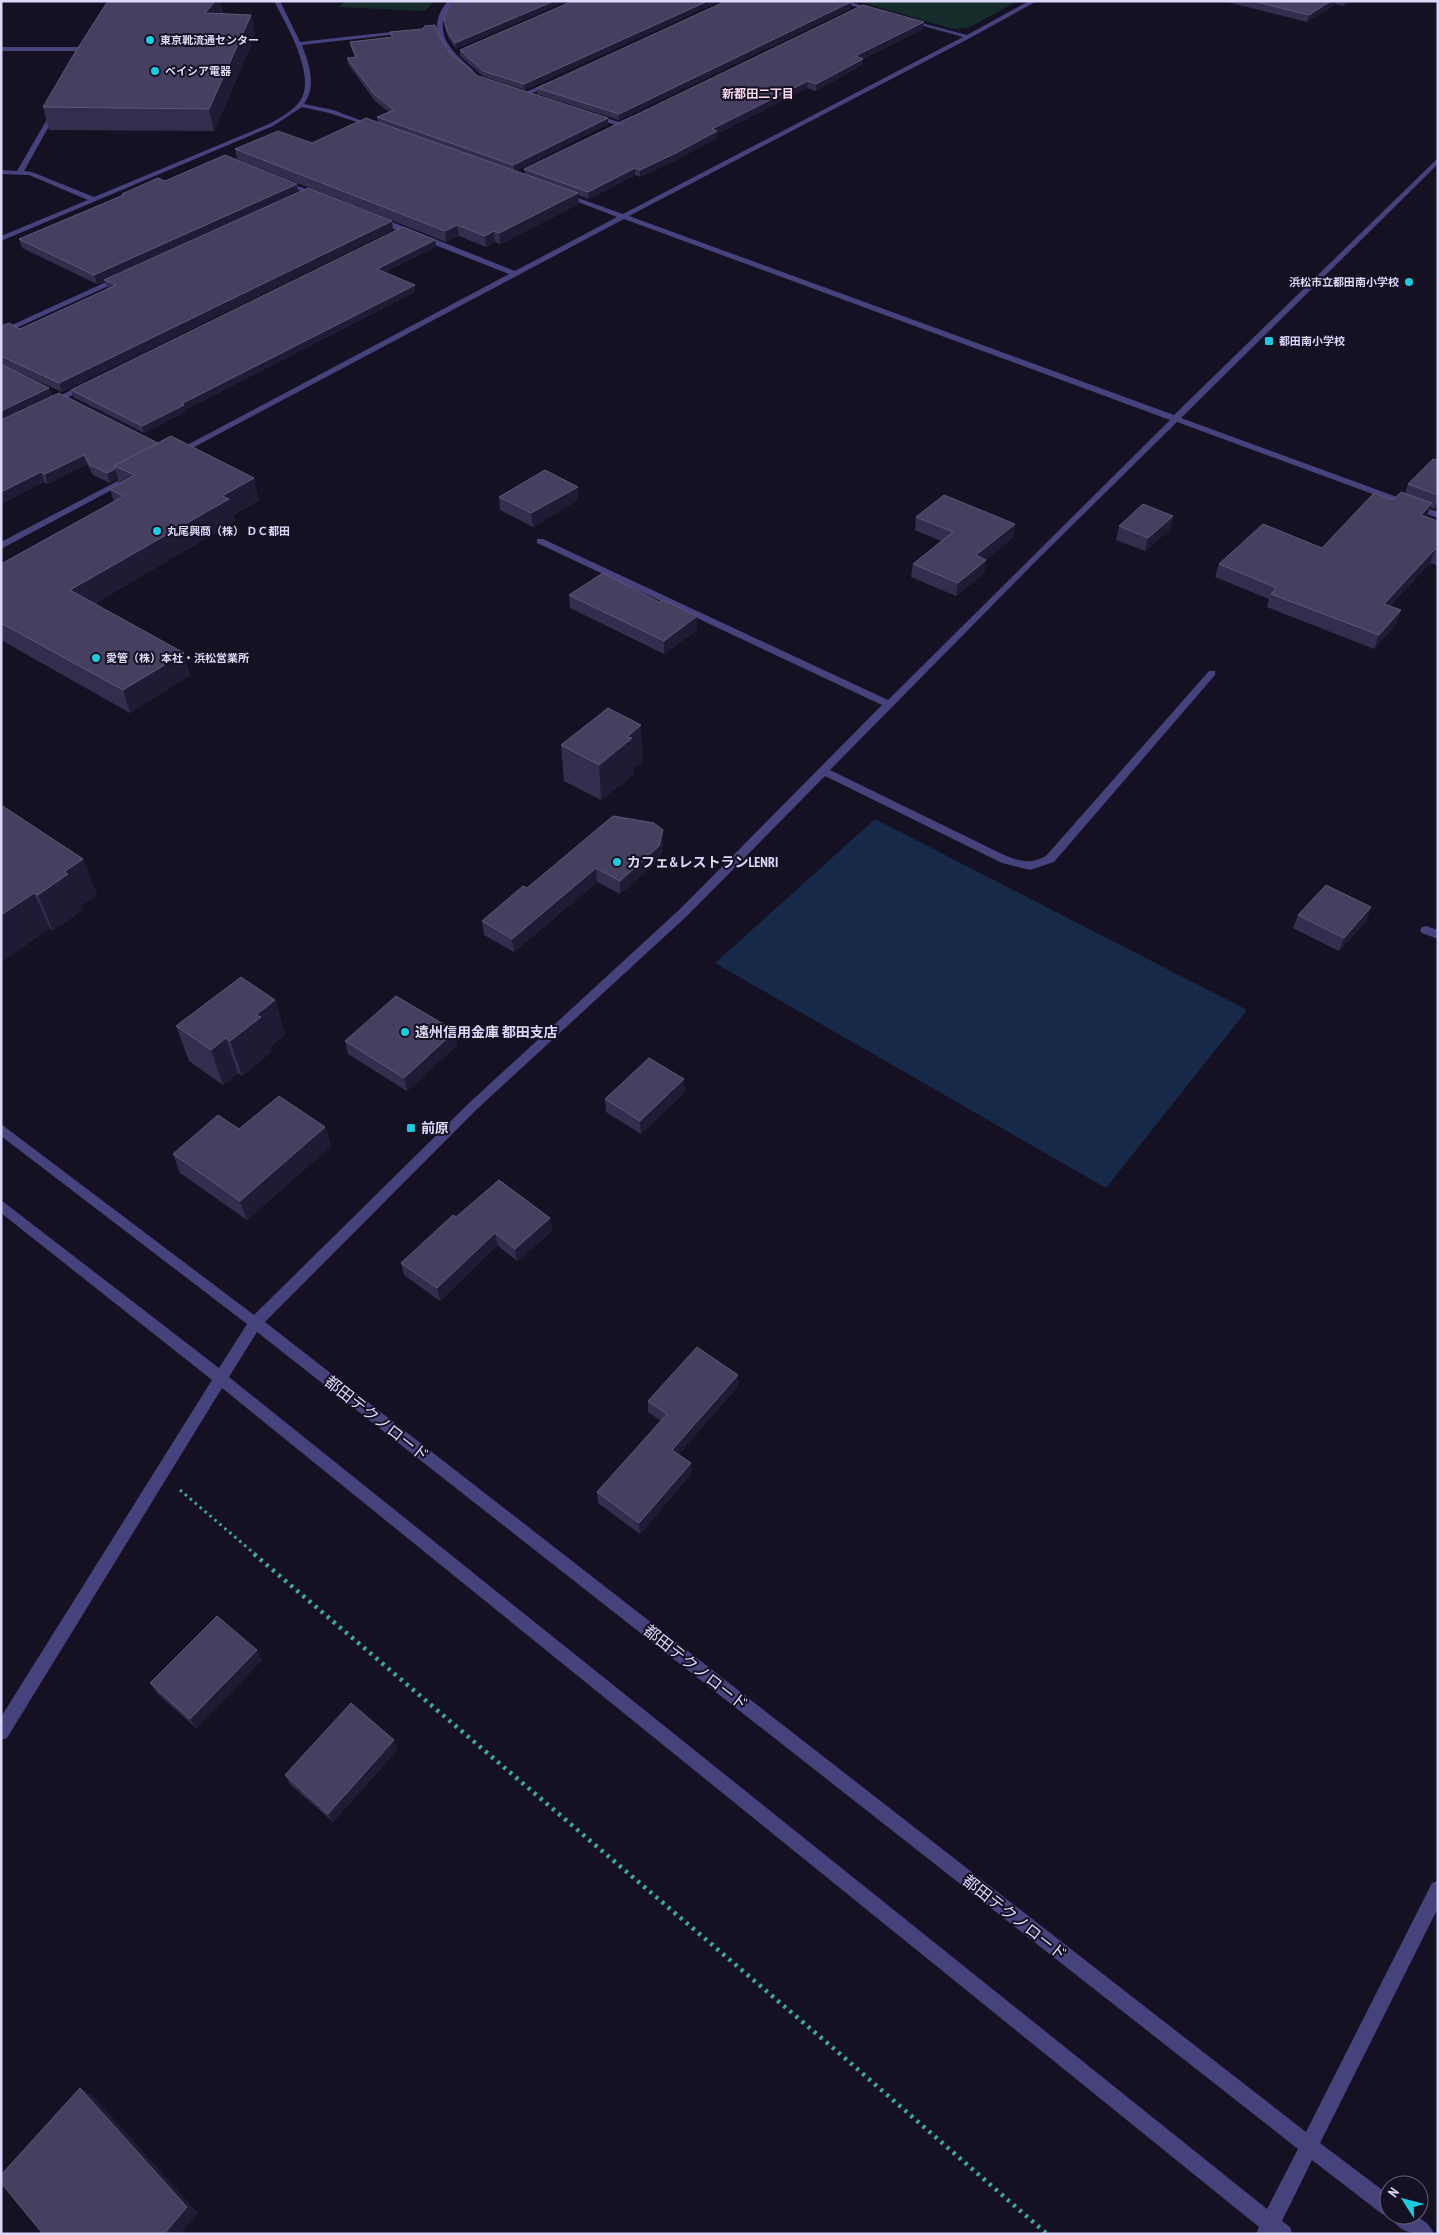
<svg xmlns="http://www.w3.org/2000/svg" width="1439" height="2235" viewBox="0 0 1439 2235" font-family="'PT Sans Narrow','Noto Sans JP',sans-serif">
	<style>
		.green { fill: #152c2b }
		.water { fill: #162948 }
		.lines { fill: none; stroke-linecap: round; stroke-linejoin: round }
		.path-far1 { stroke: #3ea8a3; stroke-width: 3; stroke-dasharray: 2.5 4; stroke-linecap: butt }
		.path { stroke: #3ea8a3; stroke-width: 4.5; stroke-dasharray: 3 5; stroke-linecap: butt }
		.minor { fill: #45427c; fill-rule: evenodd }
		.wall { fill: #342d4e }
		.shaded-wall { fill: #201a35 }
		.building { fill: #463f60; stroke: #5d5778 }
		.poi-dot { fill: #1dcbe1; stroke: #151123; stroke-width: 2 }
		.labels { text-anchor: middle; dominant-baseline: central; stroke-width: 4; stroke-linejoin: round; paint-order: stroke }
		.far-poi-label { font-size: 11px; font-weight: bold; fill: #dcd8fa; stroke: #151123; text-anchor: start }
		.far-neighbourhood-label { font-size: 12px; font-weight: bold; fill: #fadaee; stroke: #151123 }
		.poi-label { font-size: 14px; font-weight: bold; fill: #dcd8fa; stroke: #151123; text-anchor: start }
		.near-street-label { font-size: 16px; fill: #dcd8fa; stroke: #151123 }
	</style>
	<rect width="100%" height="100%" fill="#151123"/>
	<g class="green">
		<polygon points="345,1 435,1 425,11 339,7"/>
		<polygon points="857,1 1018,1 968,28 953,29"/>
	</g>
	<polygon class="water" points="875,819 1247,1010 1106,1188 715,963"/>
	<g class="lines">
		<polyline class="path-far1" points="180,1490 256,1555"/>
		<polyline class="path" points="254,1554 832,2047 1047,2234"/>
		<g class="minor">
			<path d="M274 1H280L300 42 409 30 407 33 302 45C309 64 317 86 304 104L333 110 376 126V128L329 113 302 107 273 126 1 241V236L88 200 29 175 1 174V170L17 171 53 109 58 110 24 171 32 172 94 197 269 124C280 118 293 111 300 101 317 76 286 24 274 1Z"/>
			<path d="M448 1H455C429 30 449 49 473 70V72H469C446 52 423 29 448 1Z"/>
			<polygon points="838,1 848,1 877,11 872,12"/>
			<path d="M1029 1H1037L970 38 629 216 1174 415 1438 158V164L1181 418 1438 512V518L1177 422 1036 561 830 770 1002 854C1018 861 1030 865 1046 856L1209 671H1215V675L1054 862 1030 870 1002 863 825 776 688 915 476 1110 265 1322 1306 2132 1432 1883 1438 1881V1908L1320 2143 1389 2195V2215C1407 2215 1426 2214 1434 2234 1417 2234 1399 2235 1391 2216L1382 2214 1312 2160 1282 2221 1290 2227 1292 2234H1256L1259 2227 222 1388 7 1738 1 1740V1717L212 1380 1 1213V1200L219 1368 247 1324 1 1136V1124L254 1315 468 1104 680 909 882 705 537 543V539H543L888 700 1170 420 624 219 179 455 172 453 509 274 376 222V218H382L515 271 617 217 560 195V193H564L623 214 963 37 906 21V19L967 35ZM257 1332 1298 2149 1267 2209 229 1377Z"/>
			<polygon points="1,47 89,47 92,49 87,55 84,53 85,51 1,51"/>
			<polygon points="551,81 553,84 526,96 511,90 514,88 526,92"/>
			<polygon points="593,114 619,122 632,116 635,118 619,126 591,117 590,116"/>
			<polygon points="281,179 320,195 321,196 316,197 279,182 278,181"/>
			<polygon points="119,276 126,278 1,335 1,330"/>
			<polygon points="84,383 91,385 54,405 47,403"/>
			<polygon points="131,474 138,476 1,549 1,542"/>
			<polygon points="1426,926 1438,930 1438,939 1422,933 1420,930 1422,927"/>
		</g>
	</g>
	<g class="wall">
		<polygon points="108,1 220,1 223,14 251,15 255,36 214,131 49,130 43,107"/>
		<polygon points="457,1 456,49 448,37 445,26 444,20"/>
		<polygon points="573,1 525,90 484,77 460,56 460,50"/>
		<polygon points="1223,1 1351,1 1344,6 1336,4 1307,22"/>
		<polygon points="851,8 619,120 537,94 537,88"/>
		<polygon points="924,22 923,29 863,59 862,65 816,91 807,88 717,134 717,138 676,160 640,177 635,175 589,199 578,195 579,204 500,244 495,242 486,247 459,236 446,242 237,159 235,149 312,143 378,123 377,117 389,112 375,101 348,64 347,58 355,57 351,48 350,42 391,37 390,32 441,39 451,54 478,76 608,124 515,171 525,174 524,169"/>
		<polygon points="165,181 298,192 216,230 393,230 62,392 1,364 1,325 2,326 20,329 108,289 105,281 97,284 22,248 19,239 122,195 122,194"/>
		<polygon points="435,240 436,247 385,272 415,292 185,410 185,412 144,433 73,397 71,390"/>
		<polygon points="1,364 49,388 52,396 259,500 233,515 235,521 94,604 190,675 130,713 1,640 1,564 114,502 110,489 119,484 118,478 110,483 93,475 87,464 48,484 44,482 1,504"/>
		<polygon points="1438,460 1438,505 1434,509 1430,507 1427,517 1438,521 1438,566 1430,563 1390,606 1401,610 1396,624 1374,649 1267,607 1269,599 1215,577 1219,564 1322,548 1393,500 1405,493 1408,484"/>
		<polygon points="499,497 578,500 533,527 500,510"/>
		<polygon points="1173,516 1170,529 1145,551 1116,540 1119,526"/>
		<polygon points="916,517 1015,524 1013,537 986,560 984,573 956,596 911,577 913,564 941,541 915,530"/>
		<polygon points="569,595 659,602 697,616 697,630 664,654 570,608"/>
		<polygon points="561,745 643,761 633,769 634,774 601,800 564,781"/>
		<polygon points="1,805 83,859 97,895 81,906 82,910 53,931 50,928 1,962"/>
		<polygon points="663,830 663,843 660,859 620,894 597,882 514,952 484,935 482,921 527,888"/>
		<polygon points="1371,907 1366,921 1339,951 1293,928 1298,915"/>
		<polygon points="275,1000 285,1035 270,1047 271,1052 242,1076 238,1073 223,1085 189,1061 176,1026"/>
		<polygon points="455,1031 457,1045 407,1091 348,1054 345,1041"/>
		<polygon points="685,1092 641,1134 606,1112 605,1099"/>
		<polygon points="325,1127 331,1146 247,1220 180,1173 173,1154 239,1129"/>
		<polygon points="456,1217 550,1218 552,1231 517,1261 497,1245 440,1301 404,1275 401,1263"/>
		<polygon points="738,1375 738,1386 678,1455 691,1463 691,1474 640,1534 598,1503 597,1492 661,1421 648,1412 648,1401"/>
		<polygon points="257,1650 262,1660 196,1728 157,1693 150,1683"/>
		<polygon points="398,1749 333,1822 290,1784 285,1775"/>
	</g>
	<g class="shaded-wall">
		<polygon points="215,1 220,1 223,17 205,13"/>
		<polygon points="554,1 568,1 456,49 455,43"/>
		<polygon points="708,1 721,1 525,90 524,84"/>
		<polygon points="1331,1 1336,1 1336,4 1307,22 1309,15"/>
		<polygon points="1345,1 1351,1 1344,6"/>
		<polygon points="851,2 851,8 619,120 619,114"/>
		<polygon points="251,15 255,36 214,131 209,109"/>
		<polygon points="924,22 923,29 863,59 862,65 816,91 816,84 855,56"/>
		<polygon points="808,81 807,88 717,134 717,138 676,160 640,177 640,170 712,129"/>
		<polygon points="608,118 608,124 514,172 513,165"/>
		<polygon points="635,168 635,175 589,199 588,192"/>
		<polygon points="297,184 298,192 97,284 94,275"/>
		<polygon points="578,193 579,204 500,244 499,233"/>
		<polygon points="392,221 393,230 62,392 59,383"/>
		<polygon points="457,225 459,236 446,242 445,231"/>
		<polygon points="494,231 495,242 486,247 485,236"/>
		<polygon points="435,240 436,247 378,275 377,269"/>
		<polygon points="415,285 415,292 185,410 185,412 144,433 142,426 181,404"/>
		<polygon points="49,388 52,397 1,422 1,411"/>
		<polygon points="84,455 87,464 48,484 45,474"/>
		<polygon points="115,469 118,478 110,483 107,473"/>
		<polygon points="41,472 44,482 1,504 1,492"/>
		<polygon points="254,478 259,500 233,515 235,521 78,613 70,590 222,496"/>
		<polygon points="578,487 578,500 533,527 531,513"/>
		<polygon points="1438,499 1438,505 1434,509"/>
		<polygon points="1432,503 1427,516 1416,528 1421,515"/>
		<polygon points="1173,516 1170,529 1145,551 1148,538"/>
		<polygon points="1015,524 1013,537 986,560 984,573 956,596 958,583 976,555"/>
		<polygon points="1435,549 1430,563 1379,617 1384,604"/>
		<polygon points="1401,610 1396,624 1374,649 1379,635"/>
		<polygon points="697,616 697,630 664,654 664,641"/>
		<polygon points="184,653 190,675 130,713 123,690"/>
		<polygon points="641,725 643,761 633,769 634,774 601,800 599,765 627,737"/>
		<polygon points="663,830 663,843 660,859 620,894 620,881"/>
		<polygon points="83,859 97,895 81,906 82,910 53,931 38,895 64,872"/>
		<polygon points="596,868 597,882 514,952 512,939"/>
		<polygon points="34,893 50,928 1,962 1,915"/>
		<polygon points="1371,907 1366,921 1339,951 1344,938"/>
		<polygon points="275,1000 285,1035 270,1047 271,1052 242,1076 230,1041 256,1015"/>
		<polygon points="455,1031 457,1045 407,1091 404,1078"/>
		<polygon points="226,1038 238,1073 223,1085 211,1050"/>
		<polygon points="684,1079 685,1092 641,1134 640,1121"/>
		<polygon points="325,1127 331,1146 247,1220 240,1201"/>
		<polygon points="550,1218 552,1231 517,1261 515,1249"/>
		<polygon points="495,1233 497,1245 440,1301 437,1288"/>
		<polygon points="738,1375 738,1386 673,1461 672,1450"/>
		<polygon points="691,1463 691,1474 640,1534 639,1523"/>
		<polygon points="257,1650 262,1660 196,1728 190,1719"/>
		<polygon points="394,1740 398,1749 333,1822 328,1814"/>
		<polygon points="80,2088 93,2096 198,2213 180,2234 164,2234"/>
	</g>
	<g class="building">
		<polygon points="108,1 215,1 205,13 251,15 209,109 43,107 74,54"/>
		<polygon points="457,1 554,1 455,43 447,31 444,20 447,10"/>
		<polygon points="573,1 708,1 524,84 483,71 460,50"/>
		<polygon points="726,1 848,1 851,2 619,114 537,88"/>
		<polygon points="1253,1 1331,1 1309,15"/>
		<polygon points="863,5 924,22 855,56 863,59 816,84 808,81 712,129 717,131 676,153 640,170 635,168 588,192 524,169"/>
		<polygon points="435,25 441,39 451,54 478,76 608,118 513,165 377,117 394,110 374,94 347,58 356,57 350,42 393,37 390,32 422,29 425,26"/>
		<polygon points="366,118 578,193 499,233 494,231 485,236 457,225 445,231 235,149 278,131 312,143"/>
		<polygon points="225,155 297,184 94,275 19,239 124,195 122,194 158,178 165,181"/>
		<polygon points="308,188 392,221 59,383 1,356 1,326 9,323 20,329 116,285 104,280"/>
		<polygon points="403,227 435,240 377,269 415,285 181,404 184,405 142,426 71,390"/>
		<polygon points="1,364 49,388 1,411"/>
		<polygon points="59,393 158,443 114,466 115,469 107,473 90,465 84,455 45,474 41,472 1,492 1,420"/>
		<polygon points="171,436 254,478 222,496 229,499 70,590 184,653 123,690 1,623 1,564 124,496 110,489 135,475 114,466"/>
		<polygon points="1433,459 1438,460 1438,495 1408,484"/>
		<polygon points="545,470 578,487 531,513 499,497"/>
		<polygon points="1401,492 1432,503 1421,515 1438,521 1438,550 1435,549 1384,604 1401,610 1379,635 1271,594 1277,588 1219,564 1263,524 1322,548 1374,493 1393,500"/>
		<polygon points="944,495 1015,524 976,555 986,560 958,583 913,564 953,532 916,517"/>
		<polygon points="1143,504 1173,516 1148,538 1119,526"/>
		<polygon points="603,573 659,602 663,600 697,616 664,641 569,595"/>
		<polygon points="608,708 641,725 627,737 632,738 599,765 561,745"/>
		<polygon points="1,805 83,859 64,872 68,874 38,895 34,893 1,915"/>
		<polygon points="613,816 654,823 663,830 659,846 620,881 596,868 512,939 482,921 523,886 527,888"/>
		<polygon points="1326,885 1371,907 1344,938 1298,915"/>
		<polygon points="241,977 275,1000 256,1015 261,1017 230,1041 226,1038 211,1050 176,1026"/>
		<polygon points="396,996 455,1031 404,1078 345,1041"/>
		<polygon points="649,1058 684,1079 640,1121 605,1099"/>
		<polygon points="279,1096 325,1127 240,1201 173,1154 218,1115 239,1129"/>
		<polygon points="499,1180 550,1218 515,1249 495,1233 437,1288 401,1263 453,1215 456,1217"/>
		<polygon points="697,1347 738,1375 672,1450 691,1463 639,1523 597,1492 667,1414 648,1401"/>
		<polygon points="217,1616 257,1650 190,1719 150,1683"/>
		<polygon points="351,1703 394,1740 328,1814 285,1775"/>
		<polygon points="80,2088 187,2207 164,2234 43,2234 1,2183 1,2175"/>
	</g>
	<g class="poi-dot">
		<circle cx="150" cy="40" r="5"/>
		<circle cx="155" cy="71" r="5"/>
		<circle cx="1409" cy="282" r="5"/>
		<rect x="1264" y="336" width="10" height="10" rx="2.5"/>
		<circle cx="157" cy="531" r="5"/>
		<circle cx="96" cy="658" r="5"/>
		<circle cx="617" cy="862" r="5"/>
		<circle cx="405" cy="1032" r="5"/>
		<rect x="406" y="1123" width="10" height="10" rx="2.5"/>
	</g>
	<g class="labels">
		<g class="far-poi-label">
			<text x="160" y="40">東京靴流通センター</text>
			<text x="165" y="71">ベイシア電器</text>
			<text x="1399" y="282" text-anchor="end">浜松市立都田南小学校</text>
			<text x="1279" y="341">都田南小学校</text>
			<text x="167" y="531">丸尾興商（株） ＤＣ都田</text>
			<text x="106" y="658">愛管（株）本社・浜松営業所</text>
		</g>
		<g class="far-neighbourhood-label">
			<text x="758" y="93">新都田二丁目</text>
		</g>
		<g class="poi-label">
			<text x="627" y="862">カフェ&amp;レストランLENRI</text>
			<text x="415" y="1032">遠州信用金庫 都田支店</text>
			<text x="421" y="1128">前原</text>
		</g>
		<g class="near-street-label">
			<text transform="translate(377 1418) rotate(38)">都田テクノロード</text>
			<text transform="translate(696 1667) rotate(38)">都田テクノロード</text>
			<text transform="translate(1015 1917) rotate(38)">都田テクノロード</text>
		</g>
	</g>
	<rect width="1439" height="2235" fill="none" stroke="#dcd8fa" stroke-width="5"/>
	<g transform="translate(1404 2200) rotate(306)"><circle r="24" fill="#151123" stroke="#656179"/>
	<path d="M0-4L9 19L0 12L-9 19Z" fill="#1dcbe1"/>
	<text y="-8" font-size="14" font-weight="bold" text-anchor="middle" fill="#dcd8fa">N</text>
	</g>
</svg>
